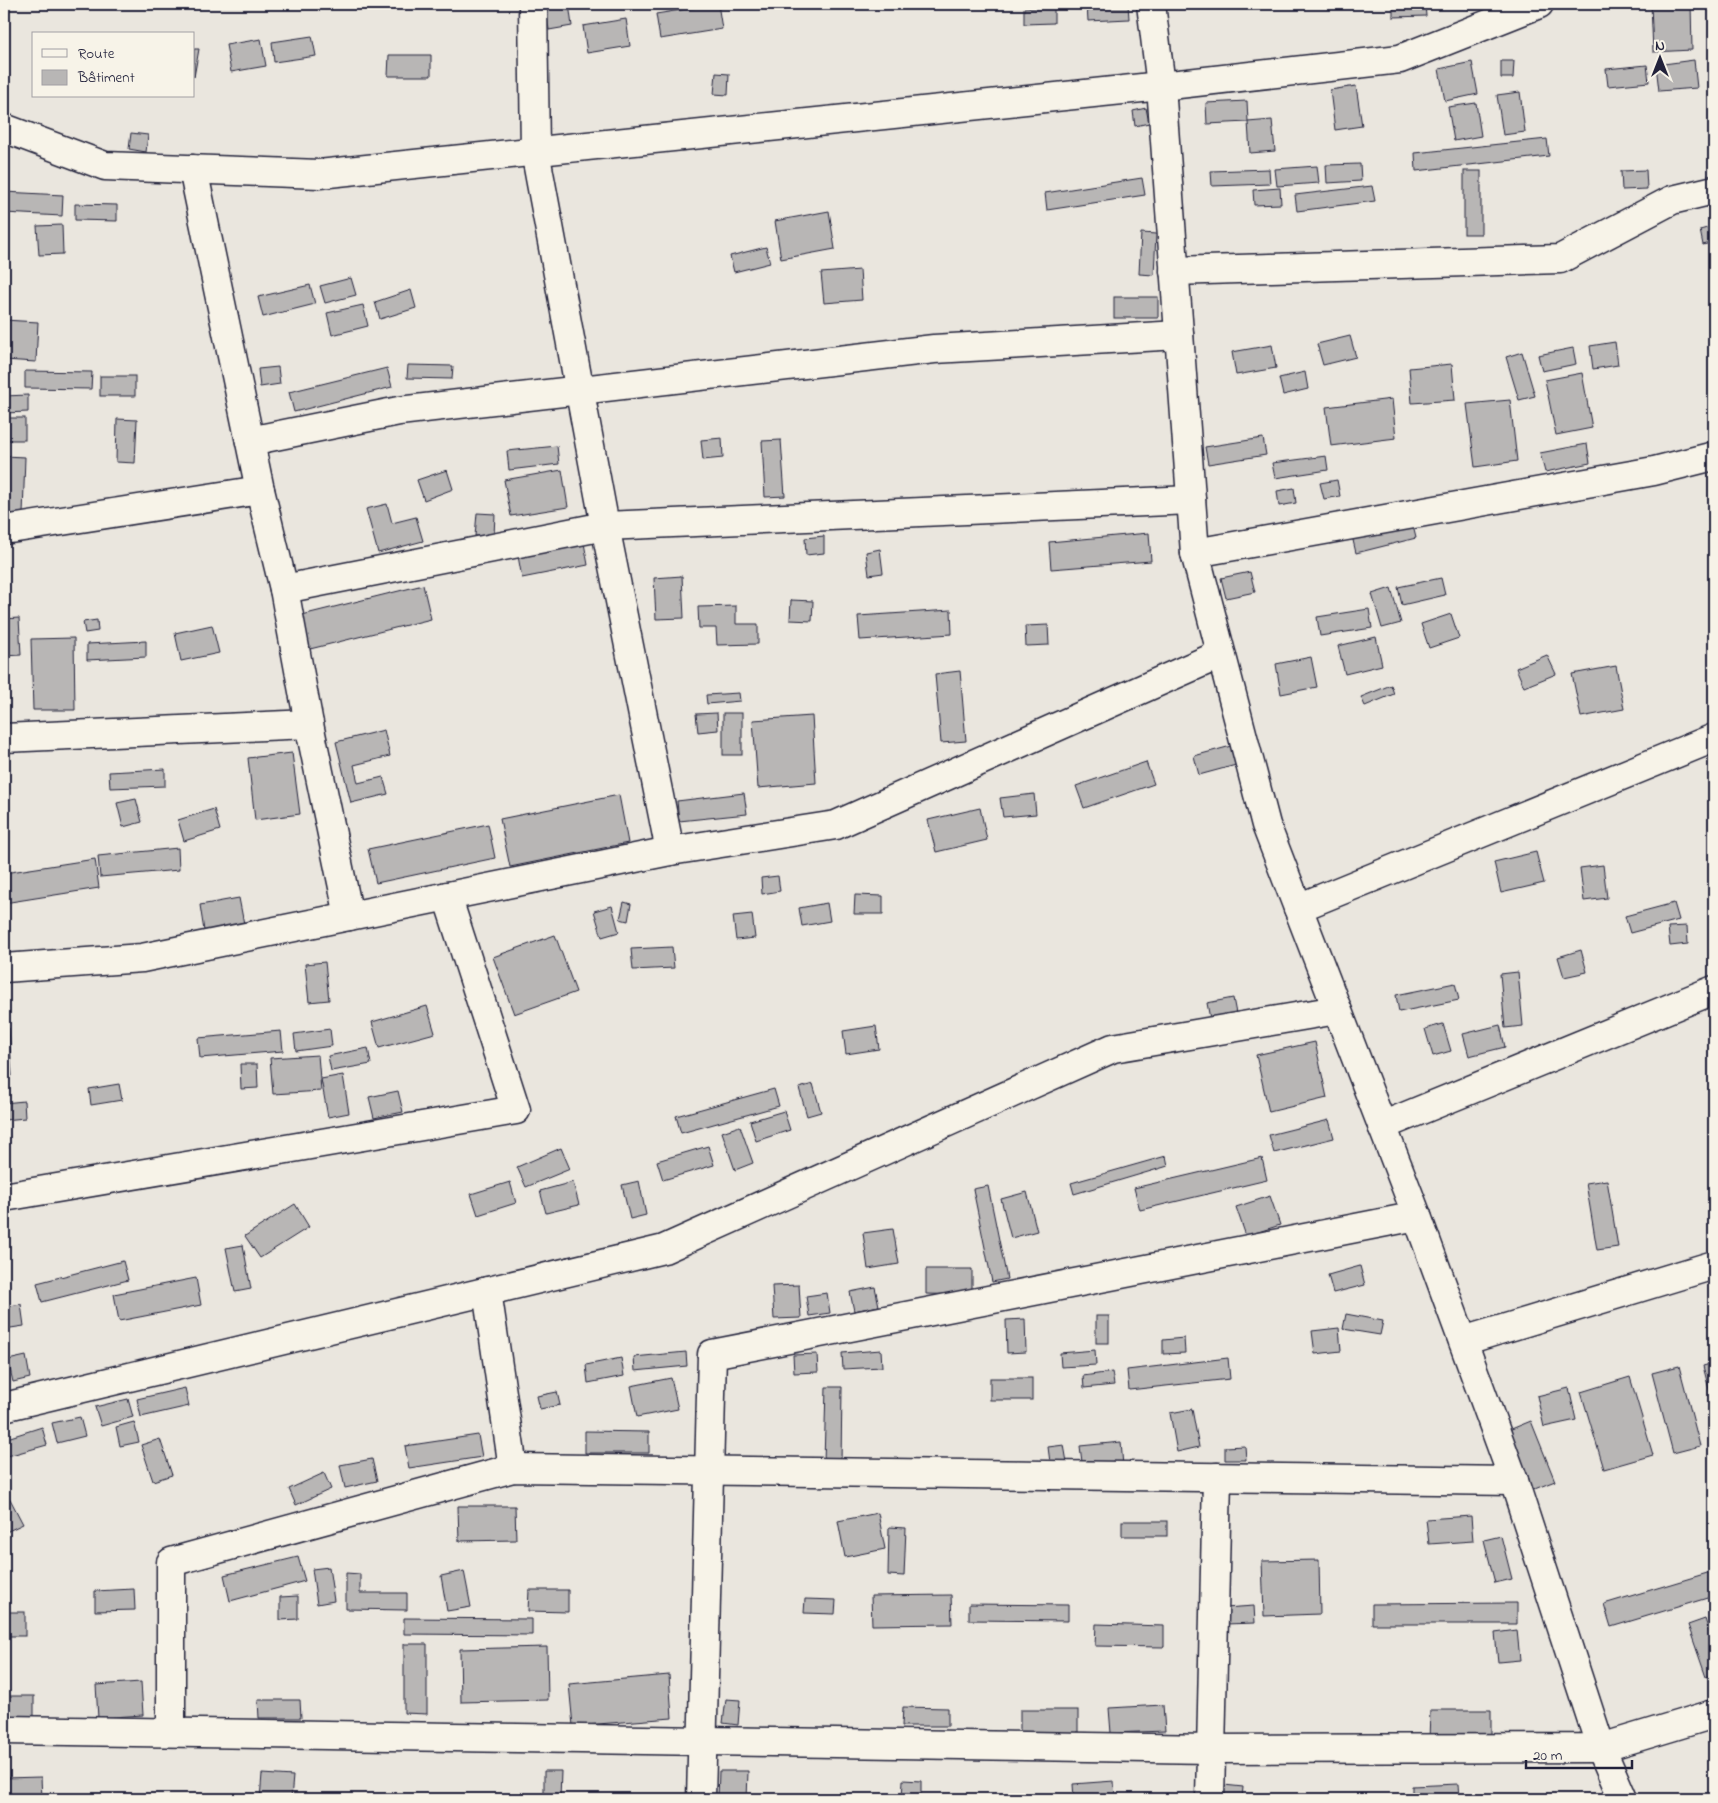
<svg xmlns="http://www.w3.org/2000/svg" width="1718" height="1803" viewBox="0 0 1718 1803" font-family="'Indie Flower',sans-serif">
	<style>
		.building { fill: #b8b6b5; stroke: #22223b }
		.lines { fill: none; stroke-linecap: round; stroke-linejoin: round }
		.minor-casing { stroke: #22223b; stroke-width: 31 }
		.minor { stroke: #f7f3e8; stroke-width: 28 }
	</style>
	<rect width="100%" height="100%" fill="#eae6de"/>
	<filter id="ink" filterUnits="userSpaceOnUse"><feTurbulence type="fractalNoise" baseFrequency=".02" numOctaves="2"/><feDisplacementMap in="SourceGraphic" scale="10" xChannelSelector="R" yChannelSelector="G"/><feConvolveMatrix kernelMatrix="1 2 1 2 8 2 1 2 1" color-interpolation-filters="sRGB"/></filter>
	<g filter="url(#ink)">
		<g class="building">
			<polygon points="557,4 569,4 572,26 549,30 546,6"/>
			<polygon points="718,4 722,29 660,39 656,14"/>
			<polygon points="1087,4 1128,4 1129,19 1088,21"/>
			<polygon points="1393,4 1425,4 1426,16 1393,17"/>
			<polygon points="1651,4 1691,4 1692,50 1653,52"/>
			<polygon points="1054,7 1054,23 1024,24 1024,8"/>
			<polygon points="626,19 630,46 587,53 583,26"/>
			<polygon points="312,36 316,56 274,62 272,42"/>
			<polygon points="261,39 266,66 231,72 226,45"/>
			<polygon points="194,49 199,49 194,77"/>
			<polygon points="389,55 431,55 431,76 388,76"/>
			<polygon points="1694,60 1697,88 1659,91 1656,65"/>
			<polygon points="1501,61 1514,61 1513,78 1501,78"/>
			<polygon points="1472,62 1478,94 1445,101 1439,69"/>
			<polygon points="1647,65 1649,82 1608,86 1606,69"/>
			<polygon points="716,73 729,74 728,95 714,94"/>
			<polygon points="1356,86 1362,126 1335,130 1330,90"/>
			<polygon points="1520,92 1525,132 1503,135 1497,95"/>
			<polygon points="1247,101 1248,122 1207,124 1206,103"/>
			<polygon points="1476,103 1481,136 1454,141 1448,107"/>
			<polygon points="1146,108 1149,123 1135,126 1133,111"/>
			<polygon points="1272,120 1275,151 1250,153 1248,122"/>
			<polygon points="131,133 148,135 146,152 129,149"/>
			<polygon points="1547,139 1549,156 1416,171 1415,153"/>
			<polygon points="1360,164 1361,181 1327,183 1326,165"/>
			<polygon points="1317,166 1319,183 1277,186 1275,169"/>
			<polygon points="1269,169 1270,184 1212,186 1211,171"/>
			<polygon points="1646,170 1647,189 1622,190 1621,171"/>
			<rect x="1464" y="171" width="17" height="63"/>
			<polygon points="1142,178 1145,195 1047,210 1045,193"/>
			<polygon points="1372,186 1375,201 1297,211 1295,195"/>
			<polygon points="1280,188 1281,204 1254,205 1253,190"/>
			<polygon points="4,192 63,195 62,216 4,213"/>
			<polygon points="75,204 117,205 117,221 75,220"/>
			<polygon points="829,211 835,249 781,259 775,221"/>
			<polygon points="62,225 63,254 39,255 37,226"/>
			<polygon points="1714,226 1714,242 1703,245 1700,230"/>
			<polygon points="1141,233 1156,234 1154,275 1139,274"/>
			<polygon points="766,247 770,263 734,272 730,256"/>
			<polygon points="860,270 862,300 824,303 821,273"/>
			<polygon points="351,278 356,295 325,303 320,286"/>
			<polygon points="310,285 315,304 263,317 258,297"/>
			<polygon points="411,290 416,308 380,319 375,302"/>
			<rect x="1114" y="297" width="44" height="21"/>
			<polygon points="363,305 368,326 332,335 327,313"/>
			<polygon points="4,320 38,322 36,362 4,360"/>
			<polygon points="1350,336 1356,357 1323,365 1317,344"/>
			<polygon points="1615,342 1618,365 1593,369 1590,346"/>
			<polygon points="1272,345 1276,368 1236,375 1232,352"/>
			<polygon points="1573,348 1576,364 1542,371 1538,355"/>
			<polygon points="1522,352 1535,396 1519,400 1506,357"/>
			<polygon points="1452,364 1455,400 1412,403 1409,368"/>
			<polygon points="408,365 453,366 452,379 407,378"/>
			<polygon points="278,367 280,384 260,387 258,369"/>
			<polygon points="387,368 392,387 294,412 289,392"/>
			<polygon points="25,371 92,372 91,389 25,388"/>
			<polygon points="1305,372 1308,389 1283,395 1279,378"/>
			<polygon points="1582,373 1592,428 1556,435 1545,380"/>
			<rect x="100" y="376" width="35" height="20"/>
			<polygon points="28,395 28,412 4,413 4,396"/>
			<polygon points="1392,399 1396,438 1331,446 1326,407"/>
			<polygon points="1510,400 1517,461 1475,467 1467,404"/>
			<rect x="4" y="418" width="21" height="22"/>
			<polygon points="117,419 137,420 135,463 116,462"/>
			<polygon points="722,438 723,458 703,460 701,440"/>
			<polygon points="1263,438 1266,455 1208,464 1205,447"/>
			<polygon points="781,440 785,496 765,497 762,441"/>
			<polygon points="1587,444 1590,463 1545,472 1540,453"/>
			<polygon points="557,446 559,464 509,470 507,451"/>
			<polygon points="4,456 25,457 23,514 4,513"/>
			<polygon points="1326,456 1328,470 1275,478 1272,463"/>
			<polygon points="447,470 453,489 424,500 417,480"/>
			<polygon points="562,470 568,507 511,516 504,480"/>
			<polygon points="1337,480 1340,496 1324,499 1320,483"/>
			<polygon points="1294,488 1296,503 1279,506 1277,491"/>
			<polygon points="387,504 392,523 416,517 423,541 378,553 366,509"/>
			<polygon points="477,513 495,514 494,536 475,536"/>
			<polygon points="1412,522 1416,538 1356,553 1352,536"/>
			<polygon points="1149,533 1151,561 1051,569 1049,542"/>
			<polygon points="824,536 824,553 806,555 805,538"/>
			<polygon points="584,543 588,565 522,578 518,556"/>
			<polygon points="880,549 883,573 869,575 866,552"/>
			<polygon points="1250,572 1255,592 1226,598 1221,578"/>
			<polygon points="682,576 684,618 656,619 654,578"/>
			<polygon points="1441,578 1445,595 1402,605 1398,587"/>
			<polygon points="423,585 431,619 310,649 302,615"/>
			<polygon points="1391,588 1401,623 1382,628 1372,594"/>
			<polygon points="791,600 813,601 812,621 790,620"/>
			<polygon points="736,606 736,624 758,624 758,644 717,645 716,628 699,628 698,607"/>
			<polygon points="1369,609 1372,628 1320,636 1317,617"/>
			<polygon points="951,610 952,634 860,640 858,616"/>
			<polygon points="1451,614 1459,638 1429,648 1421,624"/>
			<polygon points="19,618 21,655 4,656 4,619"/>
			<polygon points="97,620 98,631 85,633 83,622"/>
			<polygon points="212,625 219,653 181,661 175,633"/>
			<polygon points="1048,625 1049,645 1026,646 1025,626"/>
			<polygon points="1376,637 1382,665 1345,674 1338,646"/>
			<polygon points="74,638 75,710 33,710 31,639"/>
			<polygon points="146,641 146,657 87,660 87,644"/>
			<polygon points="1547,655 1556,674 1524,687 1516,668"/>
			<polygon points="1311,657 1317,687 1281,694 1276,664"/>
			<polygon points="1616,666 1624,709 1581,717 1572,674"/>
			<polygon points="960,671 966,741 941,743 935,674"/>
			<polygon points="1391,685 1394,694 1365,706 1361,697"/>
			<polygon points="739,693 740,701 707,704 706,695"/>
			<polygon points="717,713 718,730 698,732 696,714"/>
			<rect x="723" y="713" width="19" height="42"/>
			<polygon points="812,716 816,783 758,788 753,720"/>
			<polygon points="384,730 390,756 354,765 358,783 383,777 388,794 351,803 336,742"/>
			<polygon points="1231,746 1236,765 1199,775 1194,756"/>
			<polygon points="292,753 300,814 255,820 248,758"/>
			<polygon points="1146,762 1154,784 1084,808 1076,786"/>
			<polygon points="165,769 165,786 110,788 109,772"/>
			<polygon points="744,793 747,814 679,821 677,801"/>
			<polygon points="1034,794 1036,814 1003,817 1000,798"/>
			<polygon points="619,795 628,843 510,867 500,819"/>
			<polygon points="136,799 142,822 123,827 117,803"/>
			<polygon points="980,808 987,840 936,852 928,820"/>
			<polygon points="214,809 220,830 184,841 178,820"/>
			<polygon points="488,824 495,858 376,883 368,849"/>
			<polygon points="178,848 179,870 100,877 98,856"/>
			<polygon points="1536,852 1544,883 1501,893 1494,862"/>
			<polygon points="95,859 99,888 4,903 4,873"/>
			<polygon points="1603,865 1607,898 1584,901 1580,868"/>
			<polygon points="778,876 780,891 762,894 761,878"/>
			<polygon points="855,895 883,896 883,914 854,914"/>
			<polygon points="239,898 244,924 204,931 200,905"/>
			<polygon points="624,902 631,904 628,921 620,919"/>
			<polygon points="827,903 830,921 802,926 799,908"/>
			<polygon points="1674,903 1679,920 1630,933 1625,916"/>
			<polygon points="612,906 619,932 602,937 594,911"/>
			<polygon points="752,914 755,938 736,940 733,916"/>
			<polygon points="1687,926 1688,944 1670,946 1668,927"/>
			<polygon points="555,935 576,992 514,1014 493,957"/>
			<polygon points="672,947 674,968 633,970 631,949"/>
			<polygon points="1581,950 1587,972 1564,977 1558,957"/>
			<polygon points="325,962 329,1000 309,1002 305,964"/>
			<polygon points="1518,972 1523,1026 1505,1028 1500,974"/>
			<polygon points="1455,983 1459,1000 1399,1012 1396,995"/>
			<polygon points="1233,998 1237,1019 1211,1024 1207,1003"/>
			<polygon points="427,1006 435,1033 379,1048 372,1022"/>
			<polygon points="1443,1024 1451,1051 1433,1056 1425,1029"/>
			<polygon points="1500,1025 1505,1047 1469,1056 1463,1034"/>
			<polygon points="876,1026 879,1049 846,1054 843,1031"/>
			<polygon points="4,1028 9,1028 12,1076 4,1077"/>
			<polygon points="330,1029 332,1046 296,1051 294,1034"/>
			<polygon points="281,1031 283,1051 200,1058 198,1038"/>
			<polygon points="1315,1042 1327,1098 1269,1112 1256,1055"/>
			<polygon points="368,1048 371,1064 331,1071 328,1056"/>
			<polygon points="318,1055 321,1091 273,1094 270,1058"/>
			<polygon points="240,1064 257,1064 258,1088 241,1089"/>
			<polygon points="343,1075 349,1113 328,1117 321,1079"/>
			<polygon points="119,1084 122,1100 91,1105 89,1089"/>
			<polygon points="813,1084 821,1112 807,1116 799,1088"/>
			<polygon points="774,1089 779,1106 681,1133 676,1116"/>
			<polygon points="398,1091 403,1112 374,1118 369,1097"/>
			<polygon points="24,1101 25,1118 4,1120 4,1103"/>
			<polygon points="784,1111 790,1130 756,1141 750,1121"/>
			<polygon points="1329,1120 1334,1138 1274,1153 1269,1135"/>
			<polygon points="740,1126 753,1163 735,1170 722,1132"/>
			<polygon points="708,1146 714,1165 663,1180 657,1161"/>
			<polygon points="561,1148 570,1169 526,1187 517,1167"/>
			<polygon points="1166,1156 1168,1166 1074,1194 1071,1183"/>
			<polygon points="1262,1158 1267,1180 1140,1210 1134,1188"/>
			<polygon points="1607,1180 1618,1247 1597,1250 1586,1183"/>
			<polygon points="639,1181 646,1215 630,1219 622,1185"/>
			<polygon points="510,1182 516,1203 478,1215 471,1194"/>
			<polygon points="573,1182 579,1205 546,1213 540,1191"/>
			<polygon points="988,1186 1007,1279 992,1282 973,1189"/>
			<polygon points="1027,1192 1037,1231 1011,1238 1001,1199"/>
			<polygon points="1270,1196 1280,1225 1246,1236 1236,1207"/>
			<polygon points="295,1204 309,1227 260,1258 245,1236"/>
			<polygon points="893,1229 899,1264 868,1269 863,1233"/>
			<polygon points="243,1245 251,1289 235,1292 226,1248"/>
			<polygon points="123,1261 128,1280 42,1302 37,1283"/>
			<polygon points="1360,1266 1365,1285 1333,1293 1328,1275"/>
			<polygon points="926,1269 972,1269 972,1295 926,1294"/>
			<polygon points="196,1278 201,1305 119,1321 114,1294"/>
			<polygon points="799,1285 801,1318 774,1319 772,1286"/>
			<polygon points="875,1287 879,1306 854,1311 850,1292"/>
			<polygon points="827,1293 830,1313 809,1316 806,1296"/>
			<polygon points="21,1304 24,1326 4,1329 4,1307"/>
			<polygon points="1346,1314 1383,1321 1380,1335 1343,1329"/>
			<rect x="1096" y="1316" width="13" height="27"/>
			<polygon points="1025,1319 1026,1352 1007,1353 1006,1320"/>
			<polygon points="1339,1328 1341,1351 1315,1354 1312,1331"/>
			<polygon points="1184,1338 1185,1353 1163,1354 1163,1340"/>
			<polygon points="881,1350 882,1367 843,1369 842,1353"/>
			<polygon points="1095,1350 1096,1365 1061,1367 1060,1353"/>
			<polygon points="686,1352 687,1366 635,1371 634,1357"/>
			<polygon points="817,1354 818,1372 794,1373 793,1355"/>
			<polygon points="26,1356 30,1378 13,1382 8,1360"/>
			<polygon points="621,1358 624,1376 588,1383 586,1365"/>
			<polygon points="1228,1358 1230,1379 1129,1390 1127,1370"/>
			<polygon points="1714,1363 1714,1409 1703,1366"/>
			<polygon points="1679,1366 1700,1446 1673,1453 1652,1373"/>
			<polygon points="1112,1372 1114,1385 1084,1388 1083,1376"/>
			<polygon points="1630,1377 1653,1455 1604,1469 1581,1392"/>
			<polygon points="671,1378 678,1409 637,1417 631,1386"/>
			<rect x="990" y="1378" width="42" height="22"/>
			<polygon points="826,1387 842,1387 841,1464 824,1463"/>
			<polygon points="185,1388 189,1406 141,1417 137,1399"/>
			<polygon points="1569,1388 1576,1420 1544,1427 1537,1396"/>
			<polygon points="557,1392 560,1405 540,1409 537,1396"/>
			<polygon points="128,1399 133,1417 101,1426 95,1407"/>
			<polygon points="1192,1409 1199,1447 1177,1452 1170,1413"/>
			<polygon points="80,1417 85,1436 57,1443 52,1423"/>
			<polygon points="1531,1421 1555,1481 1532,1490 1509,1430"/>
			<polygon points="134,1422 139,1442 120,1446 116,1427"/>
			<polygon points="42,1427 47,1445 4,1457 4,1439"/>
			<polygon points="585,1431 649,1432 649,1453 585,1453"/>
			<polygon points="478,1435 482,1457 409,1468 405,1446"/>
			<polygon points="160,1439 172,1475 153,1481 141,1445"/>
			<polygon points="1121,1442 1123,1466 1083,1470 1080,1446"/>
			<polygon points="1064,1445 1068,1468 1051,1470 1048,1447"/>
			<polygon points="1245,1446 1246,1460 1225,1460 1225,1447"/>
			<polygon points="372,1459 377,1481 345,1488 340,1465"/>
			<polygon points="324,1473 331,1489 296,1505 289,1489"/>
			<polygon points="10,1499 23,1524 4,1533 4,1502"/>
			<polygon points="458,1506 515,1506 516,1540 459,1541"/>
			<polygon points="878,1513 885,1549 845,1557 838,1521"/>
			<polygon points="1471,1516 1473,1541 1429,1544 1426,1519"/>
			<rect x="1122" y="1521" width="45" height="15"/>
			<polygon points="889,1527 906,1528 904,1576 888,1575"/>
			<polygon points="1501,1536 1512,1579 1495,1583 1484,1540"/>
			<polygon points="298,1557 305,1581 230,1601 224,1575"/>
			<polygon points="1319,1560 1320,1614 1264,1616 1262,1561"/>
			<polygon points="329,1567 334,1601 317,1604 312,1569"/>
			<polygon points="464,1571 471,1607 447,1611 441,1576"/>
			<polygon points="1714,1571 1714,1596 1611,1627 1604,1604"/>
			<polygon points="346,1573 360,1574 360,1593 407,1593 407,1610 346,1609"/>
			<polygon points="134,1589 135,1610 95,1611 95,1591"/>
			<polygon points="529,1590 568,1590 568,1612 528,1611"/>
			<polygon points="951,1595 952,1624 872,1625 871,1596"/>
			<polygon points="298,1596 298,1619 280,1620 280,1597"/>
			<polygon points="805,1599 836,1600 835,1614 804,1613"/>
			<polygon points="1517,1603 1517,1624 1372,1624 1372,1604"/>
			<polygon points="969,1604 1068,1605 1068,1621 969,1620"/>
			<polygon points="1254,1606 1255,1623 1225,1624 1225,1608"/>
			<rect x="4" y="1612" width="21" height="24"/>
			<polygon points="404,1618 532,1619 532,1635 404,1634"/>
			<polygon points="1705,1619 1714,1647 1714,1674 1706,1677 1688,1625"/>
			<polygon points="1096,1624 1164,1626 1164,1647 1095,1646"/>
			<polygon points="1517,1630 1520,1660 1498,1662 1495,1633"/>
			<polygon points="404,1644 427,1644 427,1714 404,1713"/>
			<polygon points="547,1647 548,1700 461,1702 460,1649"/>
			<polygon points="669,1675 672,1718 573,1726 569,1684"/>
			<polygon points="141,1682 143,1715 98,1718 96,1685"/>
			<rect x="4" y="1696" width="30" height="23"/>
			<polygon points="726,1699 740,1700 738,1725 723,1723"/>
			<polygon points="258,1700 300,1700 301,1718 259,1718"/>
			<polygon points="1163,1705 1165,1731 1111,1733 1109,1708"/>
			<polygon points="903,1707 948,1708 948,1726 902,1726"/>
			<rect x="1020" y="1710" width="58" height="24"/>
			<polygon points="1430,1710 1491,1710 1491,1741 1429,1741"/>
			<polygon points="544,1771 561,1771 560,1799 544,1799"/>
			<polygon points="719,1771 748,1771 747,1799 718,1799"/>
			<polygon points="262,1774 293,1776 291,1799 260,1799"/>
			<polygon points="41,1777 42,1799 4,1799 4,1778"/>
			<polygon points="903,1780 921,1781 921,1799 902,1799"/>
			<polygon points="1114,1781 1115,1799 1074,1799 1073,1784"/>
			<polygon points="1458,1784 1459,1799 1412,1799 1412,1786"/>
			<polygon points="1224,1785 1243,1787 1242,1799 1222,1799"/>
			<polygon points="431,1795 450,1796 450,1799 431,1799"/>
			<rect x="62" y="1798" width="73" height="1"/>
		</g>
		<g class="lines">
			<g class="minor-casing">
				<g id="minor">
					<polyline points="533,4 535,151 605,526 670,851"/>
					<polyline points="1151,4 1161,86 1195,553 1266,825 1417,1216 1514,1481 1601,1748 1623,1799"/>
					<polyline points="4,128 105,166 319,174 1161,86 1400,59 1539,4"/>
					<polyline points="193,169 260,490 284,589 309,724 349,916"/>
					<polyline points="1174,271 1560,259 1672,200 1714,190"/>
					<polyline points="250,441 399,411 934,349 1179,335"/>
					<polyline points="4,530 260,490"/>
					<polyline points="1195,553 1654,471 1714,456"/>
					<polyline points="284,589 605,526 1191,500"/>
					<polyline points="4,738 309,724"/>
					<polyline points="1298,908 1714,738"/>
					<polyline points="4,968 142,958 670,851 836,825 1221,654"/>
					<polyline points="1382,1126 1714,990"/>
					<polyline points="4,1197 516,1110 447,896"/>
					<polyline points="487,1291 513,1468"/>
					<polyline points="1463,1341 1714,1265"/>
					<polyline points="4,1407 664,1249 1113,1048 1337,1010"/>
					<polyline points="4,1730 1210,1749 1601,1748 1714,1714"/>
					<polyline points="171,1732 171,1562 513,1468 1514,1481"/>
					<polyline points="701,1799 712,1354 1417,1216"/>
					<polyline points="1210,1799 1217,1477"/>
				</g>
			</g>
			<use href="#minor" class="minor"/>
		</g>
	</g>
	<rect width="1718" height="1803" fill="none" stroke="#f7f3e8" stroke-width="20"/>
	<rect x="10" y="10" width="1698" height="1783" fill="none" stroke="#22223b" stroke-width="2" filter="url(#ink)"/>
	<rect x="32" y="32" width="162" height="65" fill="#f7f3e8" stroke="#a29fa3"/>
	<rect x="42" y="49" width="25" height="8" fill="#f7f3e8" stroke="#a29fa3"/>
	<text x="78" y="58" font-size="15" fill="#22223b">Route</text>
	<rect x="42" y="70" width="25" height="15" fill="#b8b6b5" stroke="#a29fa3"/>
	<text x="78" y="82" font-size="15" fill="#22223b">Bâtiment</text>
	<g transform="translate(1660 58)" stroke="#f7f3e8" stroke-width="4" paint-order="stroke">
	<path d="M0-4L9 19L0 12L-9 19Z" fill="#22223b"/>
	<text y="-8" font-size="14" font-weight="bold" text-anchor="middle" fill="#22223b">N</text>
	</g>
	<path d="M1526 1760v8h106v-8" fill="none" stroke="#22223b" stroke-width="2.5"/>
	<text x="1533" y="1760" font-size="15" fill="#22223b" stroke="#f7f3e8" stroke-width="4" paint-order="stroke">20 m</text>
</svg>
